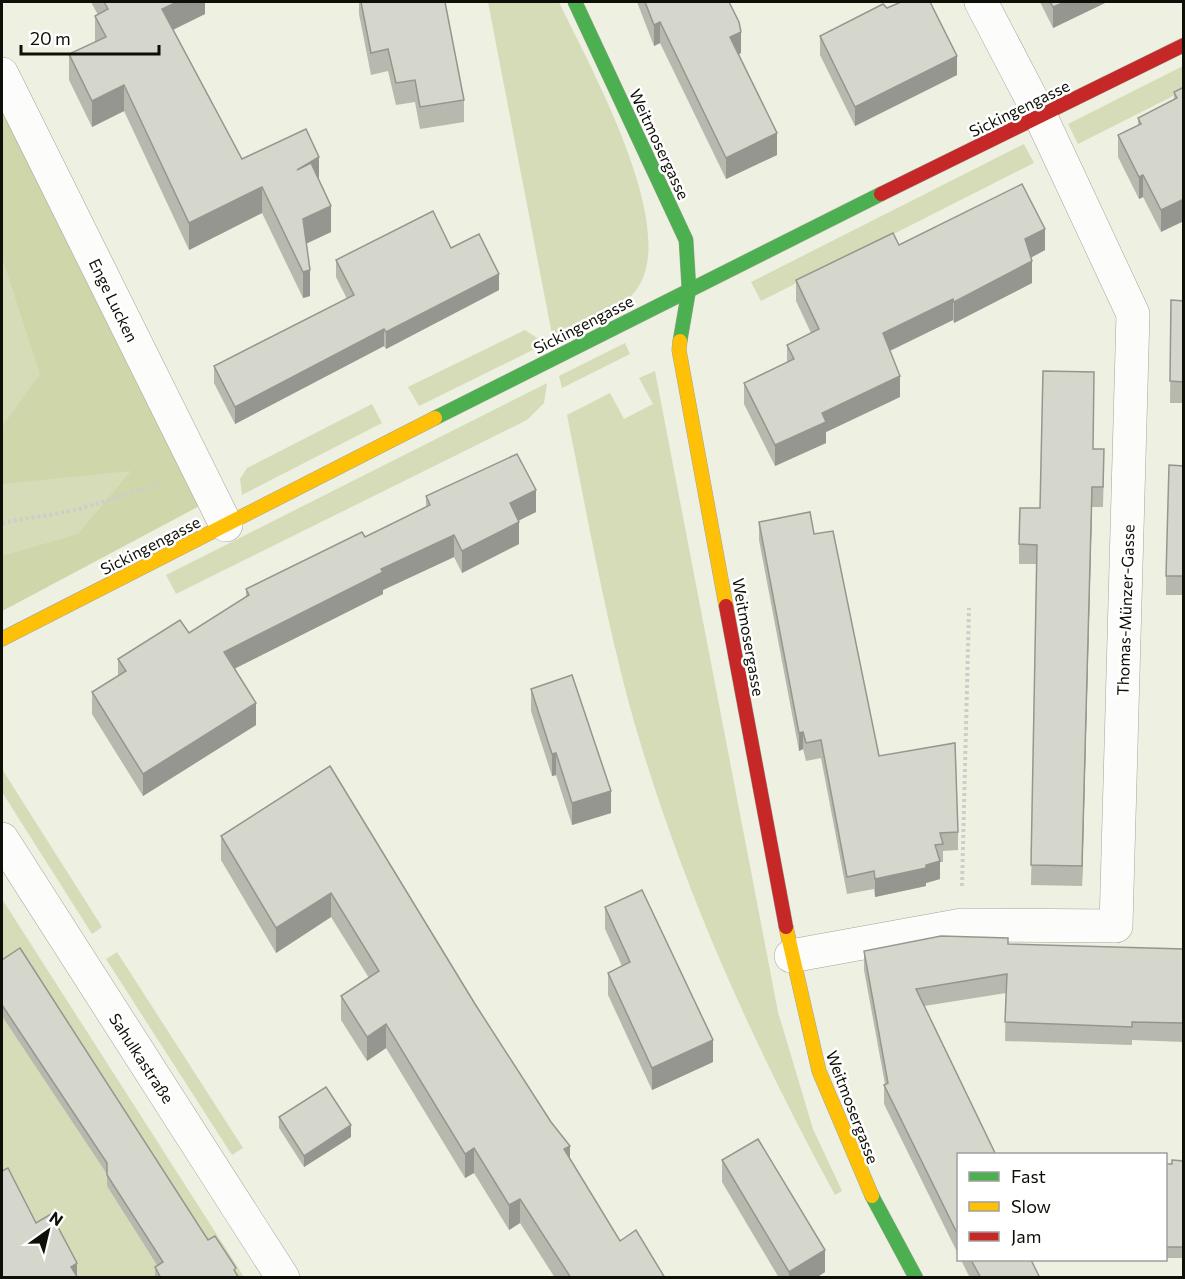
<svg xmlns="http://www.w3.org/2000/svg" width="1185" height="1279" viewBox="0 0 1185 1279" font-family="Commissioner,sans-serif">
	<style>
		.green { fill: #d6dcb8 }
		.forest { fill: #cfd6aa }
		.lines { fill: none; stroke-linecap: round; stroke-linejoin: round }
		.street-casing { stroke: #a3a59a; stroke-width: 34 }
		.fast-casing { stroke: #a3a59a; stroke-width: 15 }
		.slow-casing { stroke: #a3a59a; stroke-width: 15 }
		.jam-casing { stroke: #a3a59a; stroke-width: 15 }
		.path { stroke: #cdcec9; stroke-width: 4; stroke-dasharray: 3 3; stroke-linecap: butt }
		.street { stroke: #fcfdfb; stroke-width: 33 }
		.fast { stroke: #4caf50; stroke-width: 14 }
		.slow { stroke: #ffc107; stroke-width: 14 }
		.jam { stroke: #c62828; stroke-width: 14 }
		.wall { fill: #b7b9af }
		.shaded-wall { fill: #95968f }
		.building { fill: #d5d7cc; stroke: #95968f; stroke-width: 1.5 }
		.labels { text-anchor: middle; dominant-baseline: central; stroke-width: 5; stroke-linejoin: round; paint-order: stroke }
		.street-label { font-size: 16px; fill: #0e1007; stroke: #fff }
	</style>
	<rect width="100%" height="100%" fill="#eef0e2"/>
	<g class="green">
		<path d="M488 2H559C586 60 688 238 632 295 611 315 579 327 553 340Z"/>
		<polygon points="1183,66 1183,91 1078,144 1068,124"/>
		<polygon points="2,112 201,505 2,611"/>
		<polygon points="1024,144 1034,163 761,301 751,282"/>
		<polygon points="525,330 537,338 541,346 419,406 408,387"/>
		<polygon points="625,343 630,354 562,388 559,376"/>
		<path d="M655 371 778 1012 813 1129 842 1191 835 1195C752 1042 684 892 635 725 606 623 588 519 567 415L610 393 624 419 653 404 639 378Z"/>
		<polygon points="547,383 544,403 527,420 176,594 166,575"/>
		<polygon points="372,404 382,423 242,495 240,479 247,468"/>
		<polygon points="2,769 102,927 92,934 2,792"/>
		<polygon points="2,899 244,1277 2,1277"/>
		<polygon points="117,952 243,1148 232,1155 106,959"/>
	</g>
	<polygon class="forest" points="2,112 201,505 2,611 2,556 78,534 131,471 2,484 2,427 40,374 2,257"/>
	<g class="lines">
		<g class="street-casing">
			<g id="street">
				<polyline points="2,74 226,525"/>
				<polyline points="2,839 283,1278"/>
				<polyline points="791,956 962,925 1116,926 1133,314 1040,115 981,2"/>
			</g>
		</g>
		<g class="fast-casing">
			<g id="fast">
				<polyline points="575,2 686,240 689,289 680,341"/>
				<polyline points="435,418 881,194"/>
				<polyline points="872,1196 916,1278"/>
			</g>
		</g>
		<g class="slow-casing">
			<g id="slow">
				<polyline points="680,341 679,350 726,606"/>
				<polyline points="2,639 435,418"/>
				<polyline points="786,927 819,1071 872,1196"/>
			</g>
		</g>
		<g class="jam-casing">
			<g id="jam">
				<polyline points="881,194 1184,45"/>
				<polyline points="726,606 786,927"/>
			</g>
		</g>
		<g class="path">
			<polyline points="2,523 76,510 160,484"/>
			<polyline points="962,886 969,608"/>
		</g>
		<use href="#street" class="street"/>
		<use href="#fast" class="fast"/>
		<use href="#slow" class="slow"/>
		<use href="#jam" class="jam"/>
	</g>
	<g class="wall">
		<polygon points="91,2 205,2 205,14 173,30 242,159 319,181 331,232 306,244 310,296 303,298 262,213 189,250 124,111 92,127 69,80 69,54 95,42 95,16 98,15"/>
		<polygon points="359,2 445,2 464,100 464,122 420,129 415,102 396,105 388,71 371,75 359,14"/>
		<polygon points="637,2 729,2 741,53 739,54 777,155 726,179 660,43 654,46"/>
		<polygon points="1040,2 1107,2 1053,28"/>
		<polygon points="820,36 957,75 855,126 820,55"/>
		<polygon points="1184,87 1161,232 1143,197 1139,199 1118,157 1118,135 1138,126 1138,118 1174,99 1174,92"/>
		<polygon points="899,245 1045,250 1031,257 1032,283 954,323 953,320 890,351 900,397 826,432 826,443 775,466 744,404 744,383 787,362 787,345 811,333 796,301 796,280"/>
		<polygon points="451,248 499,290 386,349 384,346 235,424 214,383 214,366 347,299 336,277 336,260"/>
		<polygon points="1171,300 1184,301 1184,403 1170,403"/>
		<polygon points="1093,449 1104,469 1103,507 1092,507 1082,886 1031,885 1037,564 1019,564 1019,544 1040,508"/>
		<polygon points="1184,466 1184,595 1166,595 1166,576"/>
		<polygon points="426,496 536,512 518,520 519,544 462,573 454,557 383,590 383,594 235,668 256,725 143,796 92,714 92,692 118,676 118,659 189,633 246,598 246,589 365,537 426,507"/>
		<polygon points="759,522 814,534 879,756 958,832 958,850 943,851 943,862 940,862 940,879 926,883 926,886 875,897 874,889 847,894 821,758 806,761 803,749 799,751 759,540"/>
		<polygon points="531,689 611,813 572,825 556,775 552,776 531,711"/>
		<polygon points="330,766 620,1241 665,1278 555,1278 520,1223 509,1230 474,1173 465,1178 386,1048 367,1061 341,1020 341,996 369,978 331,917 276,953 221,860 221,836"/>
		<polygon points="605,907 713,1062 652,1090 608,995 608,973 622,966 605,929"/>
		<polygon points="1008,944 1184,949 1184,1042 1132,1040 1132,1045 1005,1041 1006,993 924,1006 958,1155 958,1254 884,1104 884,1085 885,1084 864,970 864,951"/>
		<polygon points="2,960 208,1240 239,1278 155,1278 155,1267 157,1265 107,1186 107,1174 2,1016"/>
		<polygon points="279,1117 351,1137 304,1167 279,1128"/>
		<polygon points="722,1160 825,1272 816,1278 779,1278 722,1182"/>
		<polygon points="1184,1161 1184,1258 1166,1258 1166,1164 1172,1164"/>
		<polygon points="961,1260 1031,1260 1040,1278 970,1278"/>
	</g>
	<g class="shaded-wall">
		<polygon points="177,2 205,2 205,14 162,35 162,9"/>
		<polygon points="1065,2 1107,2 1053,28 1053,7"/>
		<polygon points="660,22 660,43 654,46 654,25"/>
		<polygon points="741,32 741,53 730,58 730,37"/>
		<polygon points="957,56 957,75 855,126 855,107"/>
		<polygon points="124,85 124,111 92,127 92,101"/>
		<polygon points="777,133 777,155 726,179 726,158"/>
		<polygon points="319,157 319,183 297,170"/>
		<polygon points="1143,175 1143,197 1139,199 1139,177"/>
		<polygon points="262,187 262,213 189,250 189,223"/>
		<polygon points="1184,199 1184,221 1161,232 1161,210"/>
		<polygon points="331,206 331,232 303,245 303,219"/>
		<polygon points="1045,229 1045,250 1025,261 1025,239"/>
		<polygon points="1032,261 1032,283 954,323 954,302"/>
		<polygon points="310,270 310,296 303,298 303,272"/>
		<polygon points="499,274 499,290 386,349 386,332"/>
		<polygon points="953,299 953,320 883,354 883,333"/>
		<polygon points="384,329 384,346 235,424 235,407"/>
		<polygon points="900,376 900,397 826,432 826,443 775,466 775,445 822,413"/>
		<polygon points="1092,487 1092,507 1082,886 1082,866"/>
		<polygon points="536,490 536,512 510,525 510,503"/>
		<polygon points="519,522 519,544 462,573 462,551"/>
		<polygon points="454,535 454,557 383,590 383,594 224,674 224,652 381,569"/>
		<polygon points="256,703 256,725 143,796 143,774"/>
		<polygon points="803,732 803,749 799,751 799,733"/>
		<polygon points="556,753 556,775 552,776 552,754"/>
		<polygon points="611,791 611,813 572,825 572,803"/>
		<polygon points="940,861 940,879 926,883 926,886 875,897 875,879"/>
		<polygon points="331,893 331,917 276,953 276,928"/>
		<polygon points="386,1024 386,1048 367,1061 367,1037"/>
		<polygon points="713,1040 713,1062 652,1090 652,1068"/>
		<polygon points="351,1125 351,1137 304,1167 304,1156"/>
		<polygon points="570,1146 570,1170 564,1149"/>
		<polygon points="474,1148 474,1173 465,1178 465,1154"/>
		<polygon points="520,1199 520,1223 509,1230 509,1205"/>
		<polygon points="825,1250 825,1272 816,1278 789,1278 789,1272"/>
		<polygon points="77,1263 77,1276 71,1267"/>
	</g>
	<g class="building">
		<polygon points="104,2 177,2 162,9 242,159 306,129 319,157 297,170 311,163 331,206 303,219 310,270 303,272 262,187 189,223 124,85 92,101 69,54 106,37 95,16 108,9"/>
		<polygon points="361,2 445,2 464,100 420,107 415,80 396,83 388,49 371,53"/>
		<polygon points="645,2 729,2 739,22 741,32 730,37 777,133 726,158 660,22 654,25"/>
		<polygon points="901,2 930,2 957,56 855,107 820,36 883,4 887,8"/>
		<polygon points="1050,2 1065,2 1053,7"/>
		<polygon points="1184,87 1184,199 1161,210 1143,175 1139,177 1118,135 1141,124 1138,118 1177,98 1174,92"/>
		<polygon points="1022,184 1045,229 1025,239 1032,261 954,302 953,299 883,333 900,376 822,413 826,422 775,445 744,383 794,359 787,345 819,329 796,280 893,233 899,245"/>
		<polygon points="433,211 451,248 479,234 499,274 386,332 384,329 235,407 214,366 354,295 336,260"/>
		<polygon points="1171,300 1184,301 1184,382 1170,381"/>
		<polygon points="1043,371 1094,372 1093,449 1104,449 1103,487 1092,487 1082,866 1031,865 1037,545 1019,544 1020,508 1040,508"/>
		<polygon points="517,454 536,490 510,503 519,522 462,551 454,535 381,569 383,572 224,652 256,703 143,774 92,692 126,671 118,659 180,620 189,633 249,595 246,589 362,532 365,537 430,505 426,496"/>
		<polygon points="1169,465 1184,466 1184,576 1166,576"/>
		<polygon points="810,512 814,534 833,531 879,756 955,743 958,832 940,833 943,844 935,845 940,861 926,865 926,868 875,879 874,871 847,877 821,740 806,743 803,732 799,733 759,522"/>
		<polygon points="572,675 611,791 572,803 556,753 552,754 531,689"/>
		<polygon points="330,766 475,1004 551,1122 570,1146 564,1149 620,1241 636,1230 665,1278 571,1278 520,1199 509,1205 474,1148 465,1154 386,1024 367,1037 341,996 379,971 331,893 276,928 221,836"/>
		<polygon points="642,890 713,1040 652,1068 608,973 630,962 605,907"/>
		<polygon points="941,936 1008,938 1008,944 1184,949 1184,1023 1132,1022 1132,1027 1005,1022 1007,974 916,989 996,1155 958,1155 958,1235 884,1085 888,1083 864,951"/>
		<polygon points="20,948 208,1240 215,1236 236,1268 234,1270 239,1278 161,1278 155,1267 163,1262 107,1175 107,1163 2,1005 2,960"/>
		<polygon points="326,1087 351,1125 304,1156 279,1117"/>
		<polygon points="758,1139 825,1250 789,1272 722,1160"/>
		<polygon points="1172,1160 1184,1161 1184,1247 1166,1247 1166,1164 1172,1164"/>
		<polygon points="8,1168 36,1223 51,1214 77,1263 71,1267 78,1278 2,1278 2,1171"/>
		<polygon points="971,1260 1031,1260 1040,1278 981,1278"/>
	</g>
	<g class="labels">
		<g class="street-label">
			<text transform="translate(1019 108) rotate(-26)">Sickingengasse</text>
			<text transform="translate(660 144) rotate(65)">Weitmosergasse</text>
			<text transform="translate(114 300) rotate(64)">Enge Lucken</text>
			<text transform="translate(583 324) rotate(-27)">Sickingengasse</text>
			<text transform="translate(150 545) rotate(-27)">Sickingengasse</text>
			<text transform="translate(1125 610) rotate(-88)">Thomas-Münzer-Gasse</text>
			<text transform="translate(749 637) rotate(80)">Weitmosergasse</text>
			<text transform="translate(142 1058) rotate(57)">Sahulkastraße</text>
			<text transform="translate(853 1107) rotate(69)">Weitmosergasse</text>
		</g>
	</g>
	<rect width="1185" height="1279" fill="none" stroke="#0e1007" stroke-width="6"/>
	<rect x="957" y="1153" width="210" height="108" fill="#ffffff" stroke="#9f9f9c" stroke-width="1.5"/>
	<rect x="969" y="1172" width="30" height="9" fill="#4caf50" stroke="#9f9f9c" stroke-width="1.5"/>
	<text x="1011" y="1183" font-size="18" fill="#0e1007">Fast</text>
	<rect x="969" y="1202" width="30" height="9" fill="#ffc107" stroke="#9f9f9c" stroke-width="1.5"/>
	<text x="1011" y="1213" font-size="18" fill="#0e1007">Slow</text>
	<rect x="969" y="1232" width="30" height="9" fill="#c62828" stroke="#9f9f9c" stroke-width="1.5"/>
	<text x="1011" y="1243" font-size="18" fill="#0e1007">Jam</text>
	<g transform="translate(48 1231) rotate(34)" stroke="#ffffff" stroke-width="4.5" paint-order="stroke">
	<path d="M0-4.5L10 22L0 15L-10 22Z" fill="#0e1007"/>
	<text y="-9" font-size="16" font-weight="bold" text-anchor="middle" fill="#0e1007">N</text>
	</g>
	<path d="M21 45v9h138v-9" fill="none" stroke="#0e1007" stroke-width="3"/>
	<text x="30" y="45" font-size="18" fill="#0e1007" stroke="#ffffff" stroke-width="4.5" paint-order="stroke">20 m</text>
</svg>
